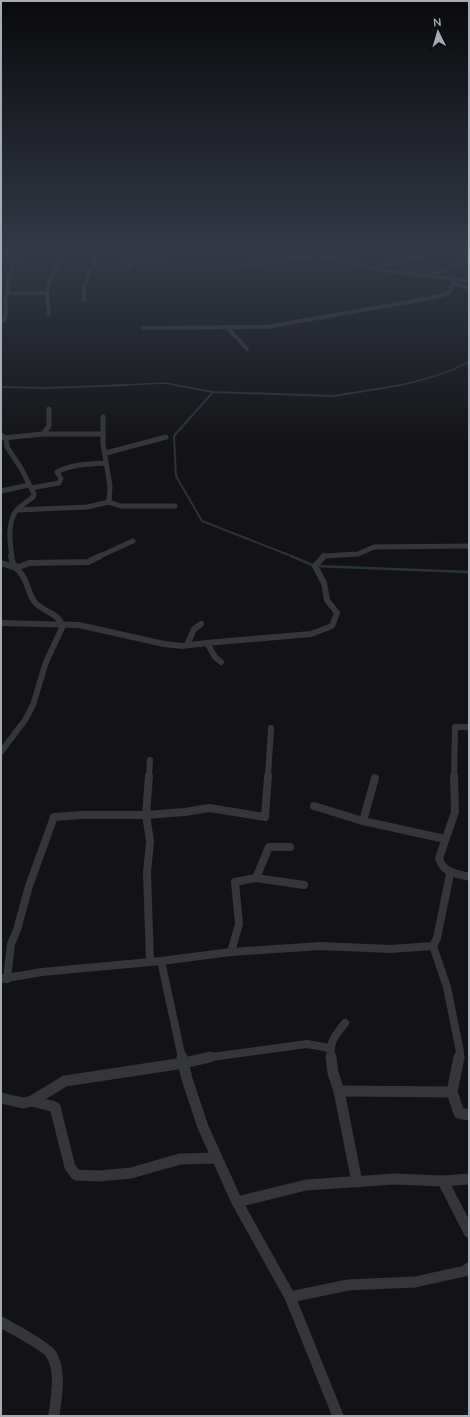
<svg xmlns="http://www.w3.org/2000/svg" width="470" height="1417" viewBox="0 0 470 1417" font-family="'Nunito Sans',sans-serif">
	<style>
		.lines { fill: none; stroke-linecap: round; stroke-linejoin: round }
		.stream-far2 { stroke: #293439; stroke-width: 1.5 }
		.stream-far1 { stroke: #293439; stroke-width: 2 }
		.stream { stroke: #293439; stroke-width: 2.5 }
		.minor-far4 { stroke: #34363a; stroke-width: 4 }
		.minor-far3 { stroke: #34363a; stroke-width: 5 }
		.minor-far2 { stroke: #34363a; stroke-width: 6 }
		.minor-far1 { stroke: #34363a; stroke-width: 8 }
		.minor { stroke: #34363a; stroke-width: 11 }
	</style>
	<rect width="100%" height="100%" fill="#131315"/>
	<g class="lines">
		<g class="stream-far2">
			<polyline points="103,386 166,383 180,386"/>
			<path d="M395 386C421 381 446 374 469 362"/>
		</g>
		<g class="stream-far1">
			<polyline points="175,385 213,392 334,396 401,385"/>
			<polyline points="1,387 47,388 127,385"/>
			<polyline points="213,392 174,436 176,476 202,521 294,557"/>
		</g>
		<polyline class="stream" points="291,556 315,566 469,572"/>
		<g class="minor-far4">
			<polyline points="129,251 126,258 130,263 130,268"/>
			<polyline points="222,251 225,256"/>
			<polyline points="299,251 381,270 469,281"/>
			<polyline points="455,251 469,254"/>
			<polyline points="317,253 328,251"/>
			<polyline points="333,258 359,251"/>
			<polyline points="128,260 163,263"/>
			<polyline points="247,265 312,255"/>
			<polyline points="375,268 437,251"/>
			<polyline points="428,276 469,260"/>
			<polyline points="453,283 469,289"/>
			<polyline points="7,293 48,293"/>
			<polyline points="432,298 449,293 455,280"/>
			<polyline points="84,300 84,287 88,273 94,265 94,251"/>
			<path d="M49 314C48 303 45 290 50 279 55 269 65 264 63 251"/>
			<polyline points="3,321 6,313 5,300 8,291 8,280 17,258 14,251"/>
			<polyline points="227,327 247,349"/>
			<polyline points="143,328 267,327 436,297"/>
		</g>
		<g class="minor-far3">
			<polyline points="103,417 103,444 110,486 109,502"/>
			<polyline points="43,434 49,426 49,409"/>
			<path d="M1 435 6 438 7 447 21 468 34 494 33 497C28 501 20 506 16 511 7 523 10 544 12 557"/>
			<polyline points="3,438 43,434 103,434"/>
			<polyline points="106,453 166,437"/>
			<path d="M31 488 59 483 61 479 57 472C72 464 90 464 106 463"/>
			<polyline points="1,491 29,485"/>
			<polyline points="17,510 87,507 109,502 120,506 175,506"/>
			<polyline points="98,557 133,541"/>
			<polyline points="323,557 324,556 358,554 374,547 469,546"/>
		</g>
		<g class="minor-far2">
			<polyline points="1,563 16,568 29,563 88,562 100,556"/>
			<polyline points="1,623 79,625 164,644 182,646 207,643 215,657 221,662"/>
			<polyline points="206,643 311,634 332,626 337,613 327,600 324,583 315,566 324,556"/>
			<polyline points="187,645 194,629 201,624"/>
			<path d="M1 752 25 720 33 705 46 662 62 628C62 613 41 612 34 601 28 593 28 583 22 575 17 568 12 565 11 556"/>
			<polyline points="149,777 150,760"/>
			<polyline points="268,777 271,728"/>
			<polyline points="454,777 455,727 469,727"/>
		</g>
		<g class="minor-far1">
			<path d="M454 776 455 812 439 858C443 873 455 873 469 877"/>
			<polyline points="314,806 363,821 445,839"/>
			<polyline points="363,821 375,778"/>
			<polyline points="256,878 269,847 290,847"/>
			<polyline points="433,946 447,987 460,1052 459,1058"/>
			<polyline points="231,952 239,924 235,882 256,878 304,885"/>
			<polyline points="161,961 182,1058"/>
			<polyline points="150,962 147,873 150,841 146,815 185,812 209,808 265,817 268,776"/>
			<polyline points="1,979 42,972 161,961 231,952 320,946 391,949 433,946 437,938 450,874"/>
			<polyline points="7,979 11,944 17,930 29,886 54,817 81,815 146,815 149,776"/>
			<polyline points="204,1058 307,1044 330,1048"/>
			<path d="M331 1058C329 1041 335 1036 345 1023"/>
		</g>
		<g class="minor">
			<polyline points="182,1057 187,1079 203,1127 237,1202 290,1297 338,1416"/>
			<polyline points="331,1057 333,1073 339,1091 357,1182"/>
			<polyline points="339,1091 452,1092 459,1113 469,1115"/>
			<polyline points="452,1092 459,1057"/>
			<polyline points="1,1098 23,1103 32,1101 65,1081 184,1063 210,1057"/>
			<polyline points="32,1101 55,1107 70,1167 76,1175 99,1176 131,1173 180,1159 217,1158"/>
			<polyline points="443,1181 469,1232"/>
			<polyline points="237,1202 306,1185 395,1179 443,1181 469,1179"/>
			<polyline points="290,1297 348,1285 415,1282 465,1271 469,1268"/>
			<path d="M1 1322C11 1328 46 1346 51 1354 62 1372 56 1397 54 1416"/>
		</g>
	</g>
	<linearGradient id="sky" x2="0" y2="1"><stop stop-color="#0a0a0c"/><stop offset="0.56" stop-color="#333946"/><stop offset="1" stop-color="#333946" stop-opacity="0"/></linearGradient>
	<rect width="470" height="449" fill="url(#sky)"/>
	<rect width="470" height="1417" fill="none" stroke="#a4acb6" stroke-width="4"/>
	<g transform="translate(438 32) rotate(355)" stroke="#0e0e10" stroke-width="3" paint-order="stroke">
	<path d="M0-3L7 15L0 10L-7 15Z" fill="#a4acb6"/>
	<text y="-6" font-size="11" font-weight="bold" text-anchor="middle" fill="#a4acb6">N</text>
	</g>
</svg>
